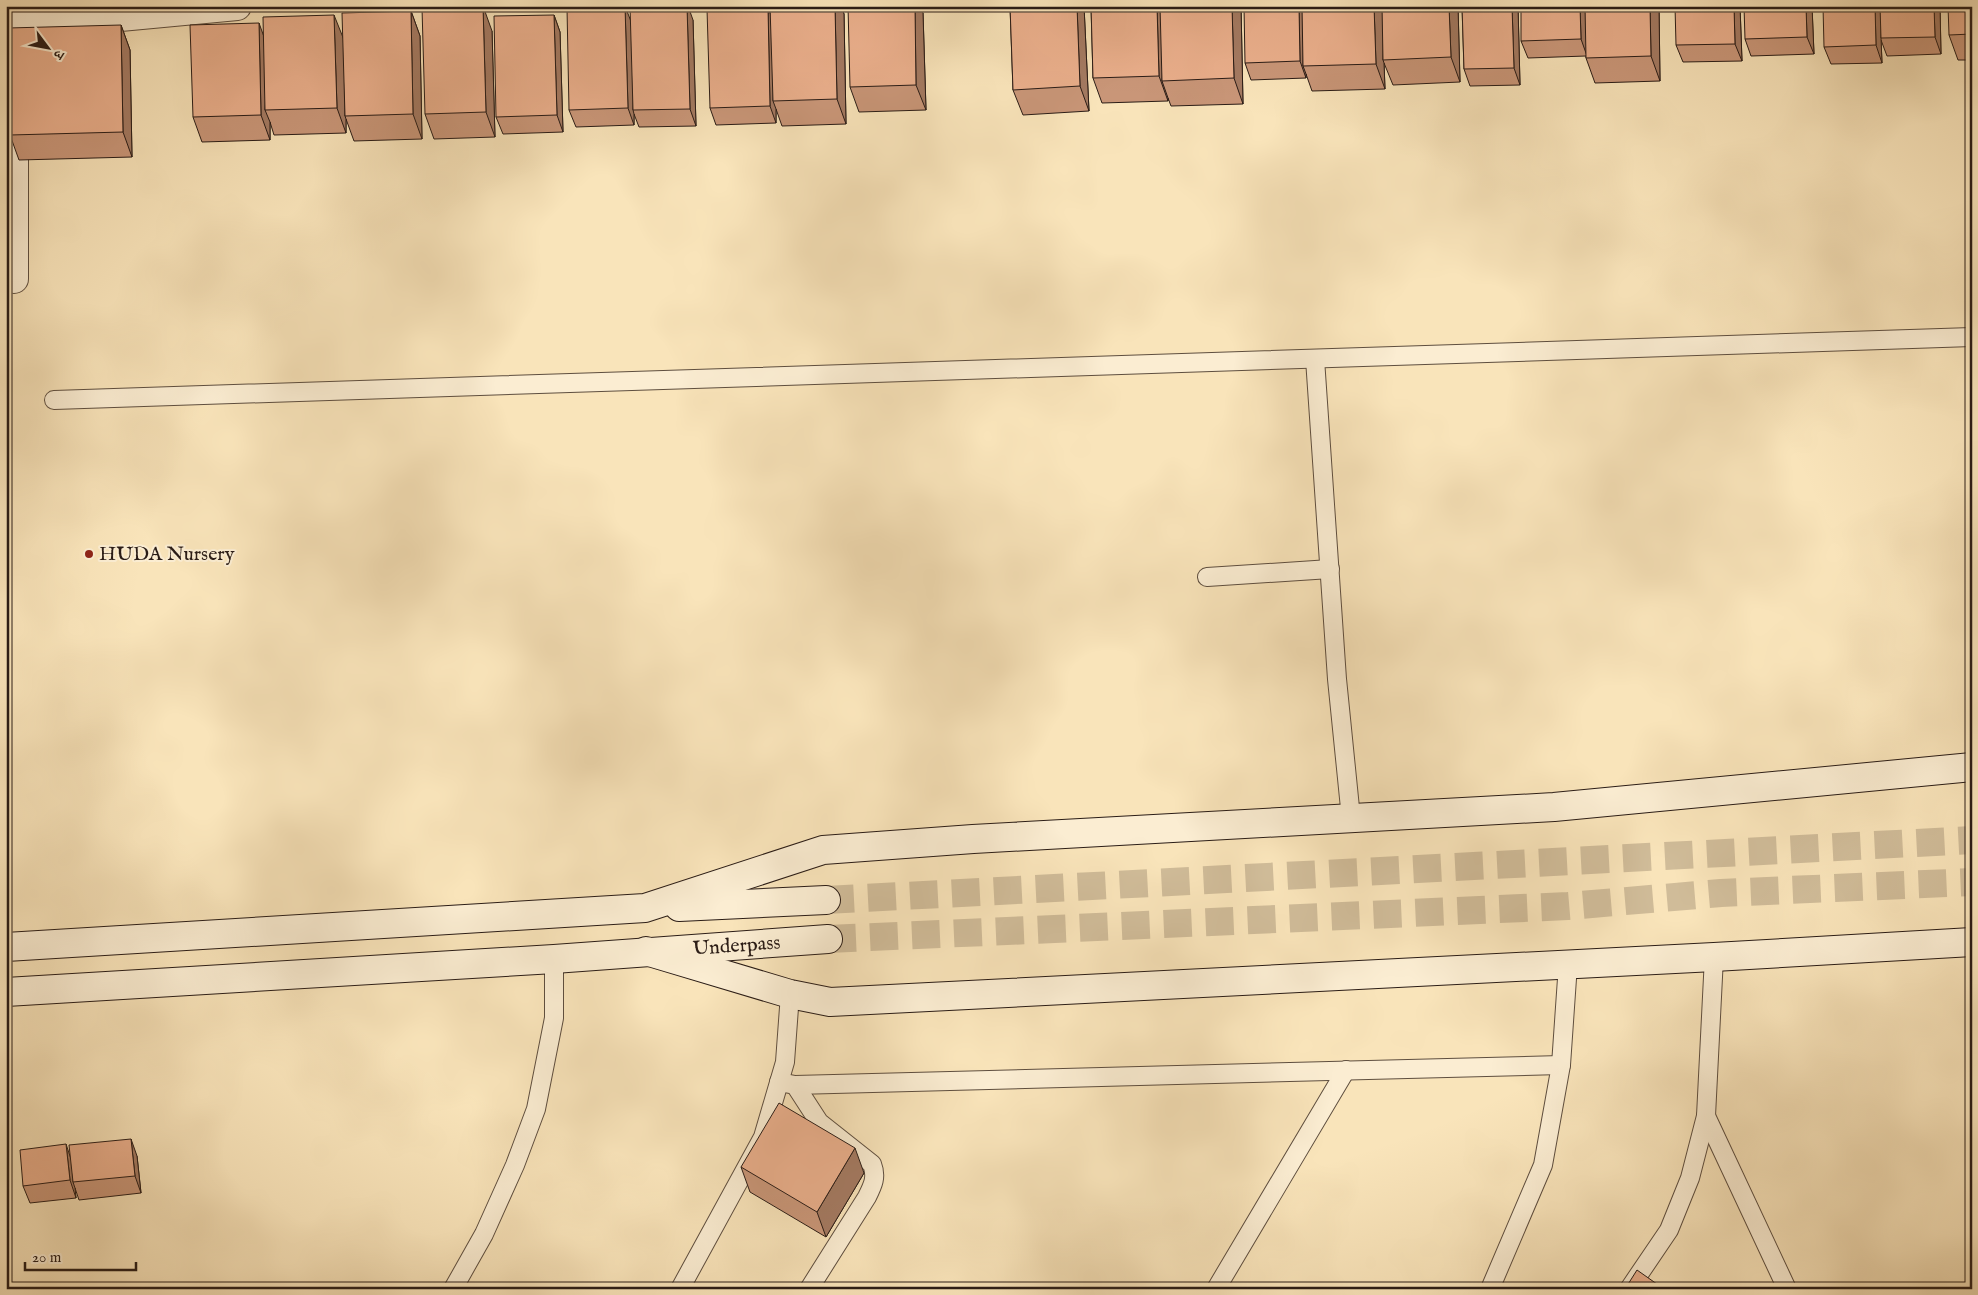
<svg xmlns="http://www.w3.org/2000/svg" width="1978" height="1295" viewBox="0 0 1978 1295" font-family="'IM FELL English','Noto Serif Devanagari',serif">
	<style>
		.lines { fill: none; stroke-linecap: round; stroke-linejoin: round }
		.secondary-tunnel { stroke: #d0bc99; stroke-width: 28; stroke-dasharray: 28 14; stroke-linecap: butt }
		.service-casing { stroke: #5e4e3f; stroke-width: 20 }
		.minor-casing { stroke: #5e4e3f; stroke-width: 30 }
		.secondary-casing { stroke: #2a1c16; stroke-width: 30 }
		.service { stroke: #fbedd2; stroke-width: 18 }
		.minor { stroke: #fbedd2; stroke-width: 28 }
		.secondary { stroke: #fbedd2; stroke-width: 28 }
		.wall { fill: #c99678; stroke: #2a1c16 }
		.shaded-wall { fill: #a47a62; stroke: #2a1c16 }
		.building { fill: #eaaf8c; stroke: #2a1c16 }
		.poi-dot { fill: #8f2418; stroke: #fbedd2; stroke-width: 2 }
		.labels { text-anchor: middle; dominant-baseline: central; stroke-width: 4; stroke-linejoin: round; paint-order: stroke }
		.poi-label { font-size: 20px; fill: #2a1c16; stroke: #fbedd2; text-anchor: start }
		.street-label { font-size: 20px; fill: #2a1c16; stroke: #fbedd2 }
	</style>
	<rect width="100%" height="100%" fill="#f9e4ba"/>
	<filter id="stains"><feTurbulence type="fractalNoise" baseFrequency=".004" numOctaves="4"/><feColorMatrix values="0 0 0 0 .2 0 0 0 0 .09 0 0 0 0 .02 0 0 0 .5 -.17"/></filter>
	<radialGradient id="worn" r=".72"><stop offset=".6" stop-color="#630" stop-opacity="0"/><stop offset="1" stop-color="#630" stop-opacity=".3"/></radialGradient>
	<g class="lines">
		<g class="secondary-tunnel">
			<polyline points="826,900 1972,840"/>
			<polyline points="828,939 1568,906 1721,893 1972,882"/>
		</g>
		<g class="service-casing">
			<g id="service">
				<polyline points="1315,359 1337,679 1351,818"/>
				<polyline points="54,400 1972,337"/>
				<polyline points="1207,577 1330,569"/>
				<polyline points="779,1082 795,1085 1561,1065"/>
				<path d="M795 1085 819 1122 872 1164C877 1177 873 1185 867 1197L809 1289"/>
				<polyline points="1706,1116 1787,1289"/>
				<polyline points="453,1289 484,1234 515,1165 536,1109 554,1018 554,959"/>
				<polyline points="680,1289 763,1137 785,1062 790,994"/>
				<polyline points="1216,1289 1346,1070"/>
				<polyline points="1490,1289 1543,1165 1561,1065 1568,964"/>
				<polyline points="1629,1289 1669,1230 1690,1178 1706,1116 1714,957"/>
			</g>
		</g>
		<g class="minor-casing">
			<g id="minor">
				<polyline points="13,6 14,65"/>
				<polyline points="14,27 237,6"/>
				<polyline points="14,279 14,110"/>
			</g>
		</g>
		<g class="secondary-casing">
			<g id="secondary">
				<polyline points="679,907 826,900"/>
				<polyline points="6,947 645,908 823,850 973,839 1554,807 1972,767"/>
				<polyline points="646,951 790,994 830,1002 1714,957 1972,942"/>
				<path id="s1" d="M6 992 554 959 828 939"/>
			</g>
		</g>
		<use href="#service" class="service"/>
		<use href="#minor" class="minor"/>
		<use href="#secondary" class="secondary"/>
	</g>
	<g class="wall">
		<polygon points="770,6 841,6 844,14 846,124 782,126 776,109 776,123 716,125 710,108 768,7 770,14"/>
		<polygon points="1010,6 1084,6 1089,111 1023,115 1013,90"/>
		<polygon points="1091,6 1241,6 1243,104 1171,106 1168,98 1168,101 1102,103 1093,78"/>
		<polygon points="1458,6 1460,82 1393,85 1384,63 1385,89 1312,91 1306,74 1306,78 1251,80 1245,63"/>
		<polygon points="1462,6 1518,6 1520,85 1470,86 1464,69"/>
		<polygon points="1659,6 1660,81 1595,83 1586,58 1586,56 1528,58 1521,41"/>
		<polygon points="1740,6 1742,61 1683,62 1676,45"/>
		<polygon points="1812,6 1814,54 1751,56 1745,39"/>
		<polygon points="1940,6 1941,54 1887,56 1881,40 1882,63 1831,64 1824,47"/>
		<polygon points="1972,6 1972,60 1958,60 1949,35"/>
		<polygon points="411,11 420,36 422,139 354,141 346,119 346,133 274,135 270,122 270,140 202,142 193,117 263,36 343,38"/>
		<polygon points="923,13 926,110 859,112 850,87"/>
		<polygon points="554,15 560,32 563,132 503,134 496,117"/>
		<polygon points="630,20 693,20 696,126 639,127 634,114 634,125 576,127 569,110"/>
		<polygon points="121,25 130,50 132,157 19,160 10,135"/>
		<polygon points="492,31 495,137 434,139 425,114"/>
		<polygon points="70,1156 137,1156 141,1193 79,1200 75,1188 76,1198 30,1203 23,1186"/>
		<polygon points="741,1167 864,1173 826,1237 750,1192"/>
	</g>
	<g class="shaded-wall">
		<polygon points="483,6 492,31 495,137 486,112"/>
		<polygon points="625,6 632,24 633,110 634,114 634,125 628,108"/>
		<polygon points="687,6 688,6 693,20 696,126 690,109"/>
		<polygon points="835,6 841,6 844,14 846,124 837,99"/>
		<polygon points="915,6 921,6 923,13 926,110 916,85"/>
		<polygon points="1077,6 1084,6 1089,111 1080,86"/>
		<polygon points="1157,6 1165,6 1162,81 1168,98 1168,101 1159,76"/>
		<polygon points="1232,6 1241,6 1243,104 1234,78"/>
		<polygon points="1299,6 1304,6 1303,66 1306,74 1306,78 1300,61"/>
		<polygon points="1374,6 1383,6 1383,60 1384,63 1385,89 1376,64"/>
		<polygon points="1449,6 1458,6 1460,82 1451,57"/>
		<polygon points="1512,6 1518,6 1520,85 1514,68"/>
		<polygon points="1580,6 1586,6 1587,56 1581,39"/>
		<polygon points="1650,6 1659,6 1660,81 1651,56"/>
		<polygon points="1734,6 1740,6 1742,61 1735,44"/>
		<polygon points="1806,6 1812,6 1814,54 1807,37"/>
		<polygon points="1875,6 1881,6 1881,38 1882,63 1876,45"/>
		<polygon points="1934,6 1940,6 1941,54 1935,37"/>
		<polygon points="768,7 774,24 773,101 776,109 776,123 770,106"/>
		<polygon points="411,11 420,36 422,139 413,114"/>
		<polygon points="334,15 344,40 345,116 346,119 346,133 337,108"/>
		<polygon points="554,15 560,32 563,132 557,115"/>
		<polygon points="259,23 268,48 265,110 270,122 270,140 261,115"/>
		<polygon points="121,25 130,50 132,157 123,132"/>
		<polygon points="131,1139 137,1156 141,1193 135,1176"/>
		<polygon points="66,1144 72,1162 73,1182 75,1188 76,1198 70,1180"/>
		<polygon points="855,1148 864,1173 826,1237 817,1212"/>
		<polygon points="6,1174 8,1179 6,1184"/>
	</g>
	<g class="building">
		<polygon points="483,6 486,112 425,114 422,8"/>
		<polygon points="625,6 628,108 569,110 567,8"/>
		<polygon points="630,6 687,6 690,109 633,110"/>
		<polygon points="770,6 835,6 837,99 773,101"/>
		<polygon points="848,6 915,6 916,85 850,87"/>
		<polygon points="1010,6 1077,6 1080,86 1013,90"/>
		<polygon points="1091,6 1157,6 1159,76 1093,78"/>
		<polygon points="1160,6 1232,6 1234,78 1162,81"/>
		<polygon points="1244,6 1299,6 1300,61 1245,63"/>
		<polygon points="1302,6 1374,6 1376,64 1303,66"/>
		<polygon points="1382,6 1449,6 1451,57 1383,60"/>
		<polygon points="1462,6 1512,6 1514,68 1464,69"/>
		<polygon points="1521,6 1580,6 1581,39 1521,41"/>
		<polygon points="1585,6 1650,6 1651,56 1586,58"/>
		<polygon points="1675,6 1734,6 1735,44 1676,45"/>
		<polygon points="1744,6 1806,6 1807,37 1745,39"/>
		<polygon points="1823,6 1875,6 1876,45 1824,47"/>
		<polygon points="1880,6 1934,6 1935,37 1881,38"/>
		<polygon points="1948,6 1972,6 1972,34 1949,35"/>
		<polygon points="768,7 770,106 710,108 707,9"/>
		<polygon points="411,11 413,114 345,116 342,13"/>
		<polygon points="334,15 337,108 265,110 263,17"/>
		<polygon points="554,15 557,115 496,117 494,16"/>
		<polygon points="259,23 261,115 193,117 190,25"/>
		<polygon points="121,25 123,132 10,135 8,28"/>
		<polygon points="779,1103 855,1148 817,1212 741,1167"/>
		<polygon points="131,1139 135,1176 73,1182 69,1145"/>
		<polygon points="66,1144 70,1180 23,1186 20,1150"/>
		<polygon points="1637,1270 1664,1289 1625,1289"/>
	</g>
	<circle class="poi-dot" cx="89" cy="554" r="5"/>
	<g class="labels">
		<g class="poi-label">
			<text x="99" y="554">HUDA Nursery</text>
		</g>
		<g class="street-label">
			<text stroke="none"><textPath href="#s1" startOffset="732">Underpass</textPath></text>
		</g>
	</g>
	<rect width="1978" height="1295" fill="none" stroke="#f9e4ba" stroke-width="25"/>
	<rect x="8" y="8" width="1963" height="1280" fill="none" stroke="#2a1c16" stroke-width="2.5"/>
	<rect x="12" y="12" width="1953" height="1270" fill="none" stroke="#2a1c16"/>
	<g transform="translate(48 48) rotate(122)" stroke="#fbedd2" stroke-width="4" paint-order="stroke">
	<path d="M0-4L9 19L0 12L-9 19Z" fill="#2a1c16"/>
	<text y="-8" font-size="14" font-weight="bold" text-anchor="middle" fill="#2a1c16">उ</text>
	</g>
	<path d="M25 1262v8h111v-8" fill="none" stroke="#2a1c16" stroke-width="2.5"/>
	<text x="32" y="1262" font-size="15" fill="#2a1c16" stroke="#fbedd2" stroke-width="4" paint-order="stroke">20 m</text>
	<rect width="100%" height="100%" filter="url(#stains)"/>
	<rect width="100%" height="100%" fill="url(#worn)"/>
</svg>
